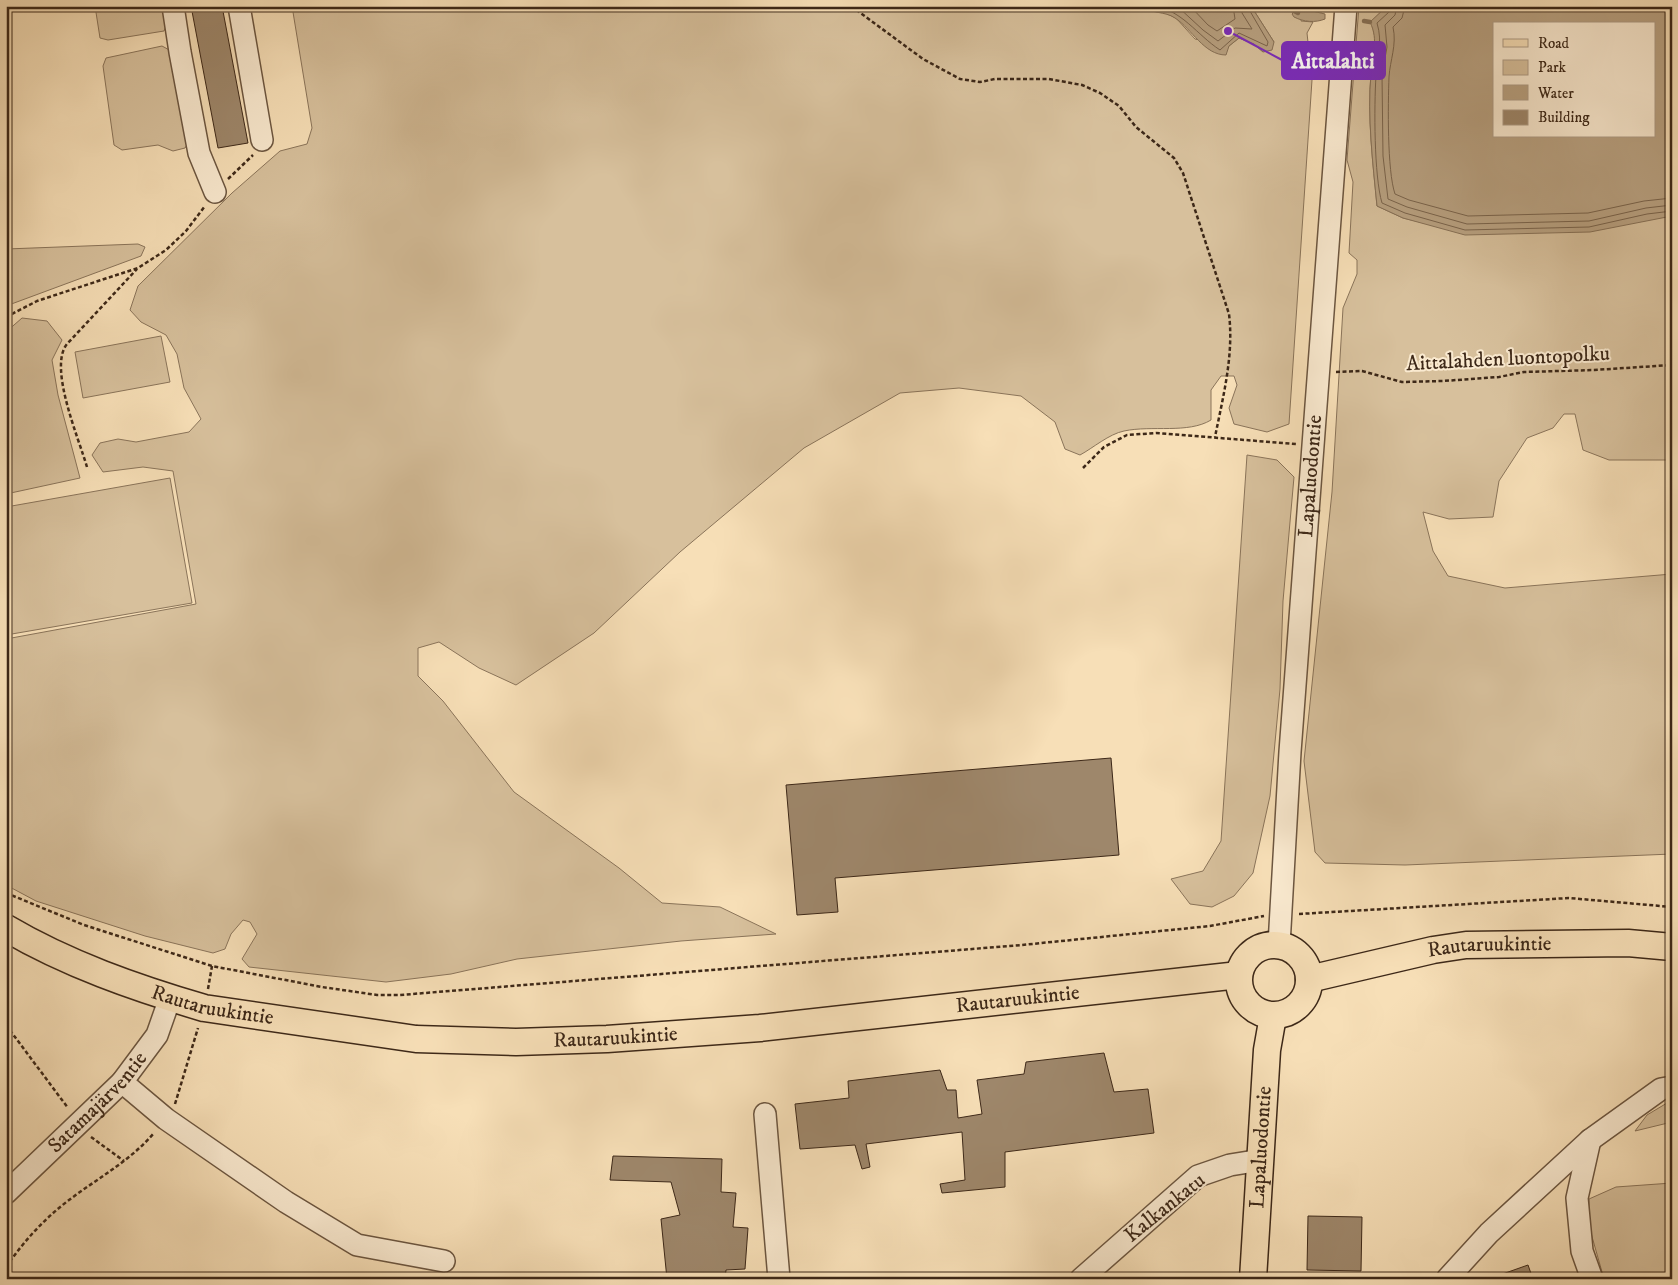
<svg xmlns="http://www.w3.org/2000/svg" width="1678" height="1285" viewBox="0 0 1678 1285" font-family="'IM FELL DW Pica',serif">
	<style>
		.green { fill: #d7c09c; stroke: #8a745a }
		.water { fill: #b8a181; stroke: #877157; fill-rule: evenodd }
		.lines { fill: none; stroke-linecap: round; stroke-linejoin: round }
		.shore { stroke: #7a644c; stroke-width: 1 }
		.stream { stroke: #877157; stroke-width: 4.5 }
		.building { fill: #9e876b; stroke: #3d2818 }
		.minor-casing { stroke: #6c5640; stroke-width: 24 }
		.major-casing { stroke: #3d2818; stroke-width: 29 }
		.path { stroke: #3d2818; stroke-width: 2.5; stroke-dasharray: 4 2.5; stroke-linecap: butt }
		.minor { stroke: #faead0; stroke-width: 21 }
		.major { stroke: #f7dfb7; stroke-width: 26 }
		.labels { text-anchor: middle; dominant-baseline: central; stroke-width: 4; stroke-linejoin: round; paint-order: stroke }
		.street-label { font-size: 21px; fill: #3d2818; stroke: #faead0 }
		.leader { fill: none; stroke: #7b2cbf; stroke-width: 2 }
		.callout-dot { fill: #7b2cbf; stroke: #faead0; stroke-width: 2 }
		.callout { fill: #7b2cbf; stroke: #7b2cbf; stroke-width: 2 }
		.callout-label { font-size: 22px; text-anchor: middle; font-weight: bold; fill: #fff }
	</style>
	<rect width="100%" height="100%" fill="#f7dfb7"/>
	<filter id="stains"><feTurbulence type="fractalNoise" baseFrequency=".004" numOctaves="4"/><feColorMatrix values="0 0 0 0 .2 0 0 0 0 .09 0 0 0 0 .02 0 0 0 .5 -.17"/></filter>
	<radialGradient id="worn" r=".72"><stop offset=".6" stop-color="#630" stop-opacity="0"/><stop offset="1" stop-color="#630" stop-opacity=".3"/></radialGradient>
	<g class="green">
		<polygon points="95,6 166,6 168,21 164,31 108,40 100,38"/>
		<path d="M292 6H1142L1146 10 1165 13 1176 18 1195 39 1229 46 1239 38 1254 44 1263 52 1274 42 1251 6H1320L1322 12 1304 9 1301 21 1313 22 1307 33 1312 80 1289 424 1267 432 1234 424 1229 408 1237 385 1234 376H1221L1211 390V420C1188 434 1152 425 1124 431 1109 434 1093 448 1080 455L1065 449 1055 422 1021 396 959 388 900 393 804 448 680 552 594 633 516 685 479 668 439 642 418 648V676L443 701 514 792 619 868 662 903 720 907 776 934 681 941 517 959 451 974 386 982 249 967 242 959 257 934 250 922 243 920 231 934 225 949 213 953 145 936 36 901 6 885V639L196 604 173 471 143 467 103 472 92 455 100 443 118 439 136 442 189 432 201 419 184 388 177 354 166 335 141 322 130 310 138 286 232 193 280 151 307 144 312 128Z"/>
		<path d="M1359 6H1387L1371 22C1379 41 1372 54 1371 74 1367 115 1373 165 1377 206L1403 218 1432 225 1648 219 1672 216V462L1667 460H1609L1583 450 1575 414H1564L1553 428 1527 438 1499 481 1493 517 1449 519 1423 512 1433 551 1448 576 1505 588 1672 574V854L1405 865 1325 863 1315 852 1304 761 1332 492 1343 308 1357 274V260L1349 253 1353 182 1347 160Z"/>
		<polygon points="162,46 173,52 191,138 185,148 173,151 158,145 122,150 114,145 103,66 106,58"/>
		<polygon points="138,244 145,247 141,256 6,306 6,249"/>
		<polygon points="22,318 47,321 62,340 52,360 58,395 80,478 6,494 6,332"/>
		<polygon points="161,336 170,382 83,398 75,352"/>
		<polygon points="1247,455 1277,460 1294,477 1283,601 1280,689 1270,796 1253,873 1234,896 1212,907 1190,904 1171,879 1203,871 1221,841"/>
		<polygon points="170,478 192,603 6,635 6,507"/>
		<polygon points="1672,1100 1672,1122 1635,1131 1647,1115"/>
		<polygon points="1672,1183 1672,1279 1604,1279 1589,1226 1589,1199 1616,1187"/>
	</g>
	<g class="water">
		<path d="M1142 6H1251L1274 42 1272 50 1263 52 1254 44 1239 38 1229 46 1226 55C1204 55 1192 29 1175 18 1165 11 1151 14 1142 6Z"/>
		<path d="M1387 6H1672V216L1590 232 1465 235 1403 218 1377 206C1373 165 1367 115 1371 74 1372 54 1379 41 1370 22ZM1494 24H1654V136H1494Z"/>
		<path d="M1304 9 1325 14V19C1315 23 1304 22 1294 17L1292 14 1296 10Z"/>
	</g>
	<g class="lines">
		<g class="shore">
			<path d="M1154 6C1182 10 1197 35 1220 50L1239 33 1267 46 1268 42 1247 6"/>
			<polyline points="1177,6 1203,30 1218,41 1235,28 1252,29 1242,13 1241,6"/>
			<polyline points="1190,6 1208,25 1217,31 1235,19 1233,6"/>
			<path d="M1391 6 1389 12 1377 23C1383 43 1377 57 1376 76 1374 106 1374 176 1382 203L1405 213 1465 230 1589 227 1647 214 1672 211"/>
			<polyline points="1397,6 1395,15 1385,25 1387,47 1382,75 1383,156 1388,199 1407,207 1467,224 1589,221 1646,208 1672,205"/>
			<path d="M1405 6 1402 18 1393 27C1397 45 1390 60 1389 77 1388 104 1387 170 1395 194L1409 200 1468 216 1588 213 1644 201 1672 198"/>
		</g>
		<g class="stream">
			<polyline points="1285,6 1298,13"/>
			<polyline points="1364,21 1370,22"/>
		</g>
	</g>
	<g class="building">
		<polygon points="191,6 222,6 248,143 218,148"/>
		<polygon points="1111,758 1119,855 835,878 838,912 797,915 786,785"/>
		<polygon points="1104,1053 1114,1092 1148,1089 1154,1133 1005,1152 1005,1187 942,1193 940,1184 965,1180 962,1132 866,1144 870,1167 862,1169 855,1145 800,1149 795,1104 849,1098 848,1081 940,1070 947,1090 956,1090 958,1118 982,1114 977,1080 1024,1074 1026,1062"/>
		<polygon points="613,1156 722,1159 721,1192 736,1193 733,1227 748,1228 745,1269 726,1270 725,1279 667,1279 661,1219 680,1215 671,1182 610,1180"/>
		<polygon points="1308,1216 1362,1217 1361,1271 1307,1270"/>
		<polygon points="1528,1265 1533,1279 1495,1279 1494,1277"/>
	</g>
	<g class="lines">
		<g class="minor-casing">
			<g id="minor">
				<polyline points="173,6 180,52 199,153 215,192"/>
				<polyline points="239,6 262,140"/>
				<path id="s1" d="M1279 945 1290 752 1346 6"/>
				<polyline points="122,1082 166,1119 286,1202 357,1245 444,1261"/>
				<polyline points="765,1114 779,1279"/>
				<polyline points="1590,1140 1577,1198 1582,1251 1592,1279"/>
				<path id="s2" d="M6 1193 122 1082 157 1035 170 998"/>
				<polyline points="1081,1279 1198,1176 1230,1165 1261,1160"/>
				<polyline points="1447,1279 1489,1233 1590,1140 1661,1089 1672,1087"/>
			</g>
		</g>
		<g class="major-casing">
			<g id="major">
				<path id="s3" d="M6 928C67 964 136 988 204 1008L416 1039 516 1042 607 1039 760 1028 1239 975"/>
				<circle cx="1274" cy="980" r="35"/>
				<path id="s4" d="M1309 979 1433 950 1466 945 1628 943 1672 947"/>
				<path id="s5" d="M1253 1279 1267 1050 1273 1016"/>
			</g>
		</g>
		<g class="path">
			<path d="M851 6 923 59 960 79 980 82 995 79H1049L1082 85 1100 93 1119 106 1136 127 1174 158 1183 173 1229 314C1234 355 1223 397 1215 437"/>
			<polyline points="228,179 253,155"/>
			<polyline points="6,317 37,301 138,268 166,250 186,231 205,206"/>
			<polyline points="1336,372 1362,371 1402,382 1443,381 1499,377 1524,372 1594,370 1672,365"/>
			<path d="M87 467C79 439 48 367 67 344L137 269"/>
			<polyline points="1083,468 1104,447 1127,435 1156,433 1296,444"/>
			<polyline points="6,893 84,925 212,966 322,987 377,995 400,995 1022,945 1210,926 1264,916"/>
			<polyline points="1299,914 1569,898 1672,907"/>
			<polyline points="208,989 212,966"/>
			<polyline points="6,1025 68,1108"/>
			<polyline points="175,1104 198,1028"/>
			<polyline points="91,1137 124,1161"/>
			<path d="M6 1267C24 1241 44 1219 69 1200 98 1178 130 1161 154 1133"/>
		</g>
		<use href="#minor" class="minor"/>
		<use href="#major" class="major"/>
	</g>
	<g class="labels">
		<g class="street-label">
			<text transform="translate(1508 359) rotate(-3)">Aittalahden luontopolku</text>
			<text stroke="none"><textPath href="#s1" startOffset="470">Lapaluodontie</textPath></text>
			<text stroke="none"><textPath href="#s4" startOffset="184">Rautaruukintie</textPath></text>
			<text stroke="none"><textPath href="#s3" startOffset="1032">Rautaruukintie</textPath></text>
			<text stroke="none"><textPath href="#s3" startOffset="222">Rautaruukintie</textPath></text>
			<text stroke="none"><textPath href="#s3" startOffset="628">Rautaruukintie</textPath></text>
			<text stroke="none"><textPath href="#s2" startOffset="129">Satamajärventie</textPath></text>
			<text stroke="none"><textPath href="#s5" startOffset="132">Lapaluodontie</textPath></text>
			<text transform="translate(1165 1208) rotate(-39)">Kalkankatu</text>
		</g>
	</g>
	<path class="leader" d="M1228 31L1282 60"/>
	<circle class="callout-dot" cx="1228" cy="31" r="5"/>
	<rect class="callout" x="1282" y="42" width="103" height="37" rx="5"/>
	<g class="callout-label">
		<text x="1333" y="68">Aittalahti</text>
	</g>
	<rect width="1678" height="1285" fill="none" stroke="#f7dfb7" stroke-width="25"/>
	<rect x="8" y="8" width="1663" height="1270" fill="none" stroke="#3d2818" stroke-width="2.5"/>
	<rect x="12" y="12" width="1653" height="1260" fill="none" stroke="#3d2818"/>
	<rect x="1493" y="22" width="162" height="115" fill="#faead0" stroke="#ae9c86"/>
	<rect x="1503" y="39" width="25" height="8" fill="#f7dfb7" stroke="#ae9c86"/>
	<text x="1538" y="48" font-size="15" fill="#3d2818">Road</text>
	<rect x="1503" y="60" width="25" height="15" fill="#d7c09c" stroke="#ae9c86"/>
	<text x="1538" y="72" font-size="15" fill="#3d2818">Park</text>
	<rect x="1503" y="85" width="25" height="15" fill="#b8a181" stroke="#ae9c86"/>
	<text x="1538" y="98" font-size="15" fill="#3d2818">Water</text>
	<rect x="1503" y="110" width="25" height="15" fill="#9e876b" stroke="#ae9c86"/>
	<text x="1538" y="122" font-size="15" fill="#3d2818">Building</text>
	<rect width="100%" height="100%" filter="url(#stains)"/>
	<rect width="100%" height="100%" fill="url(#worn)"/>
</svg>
